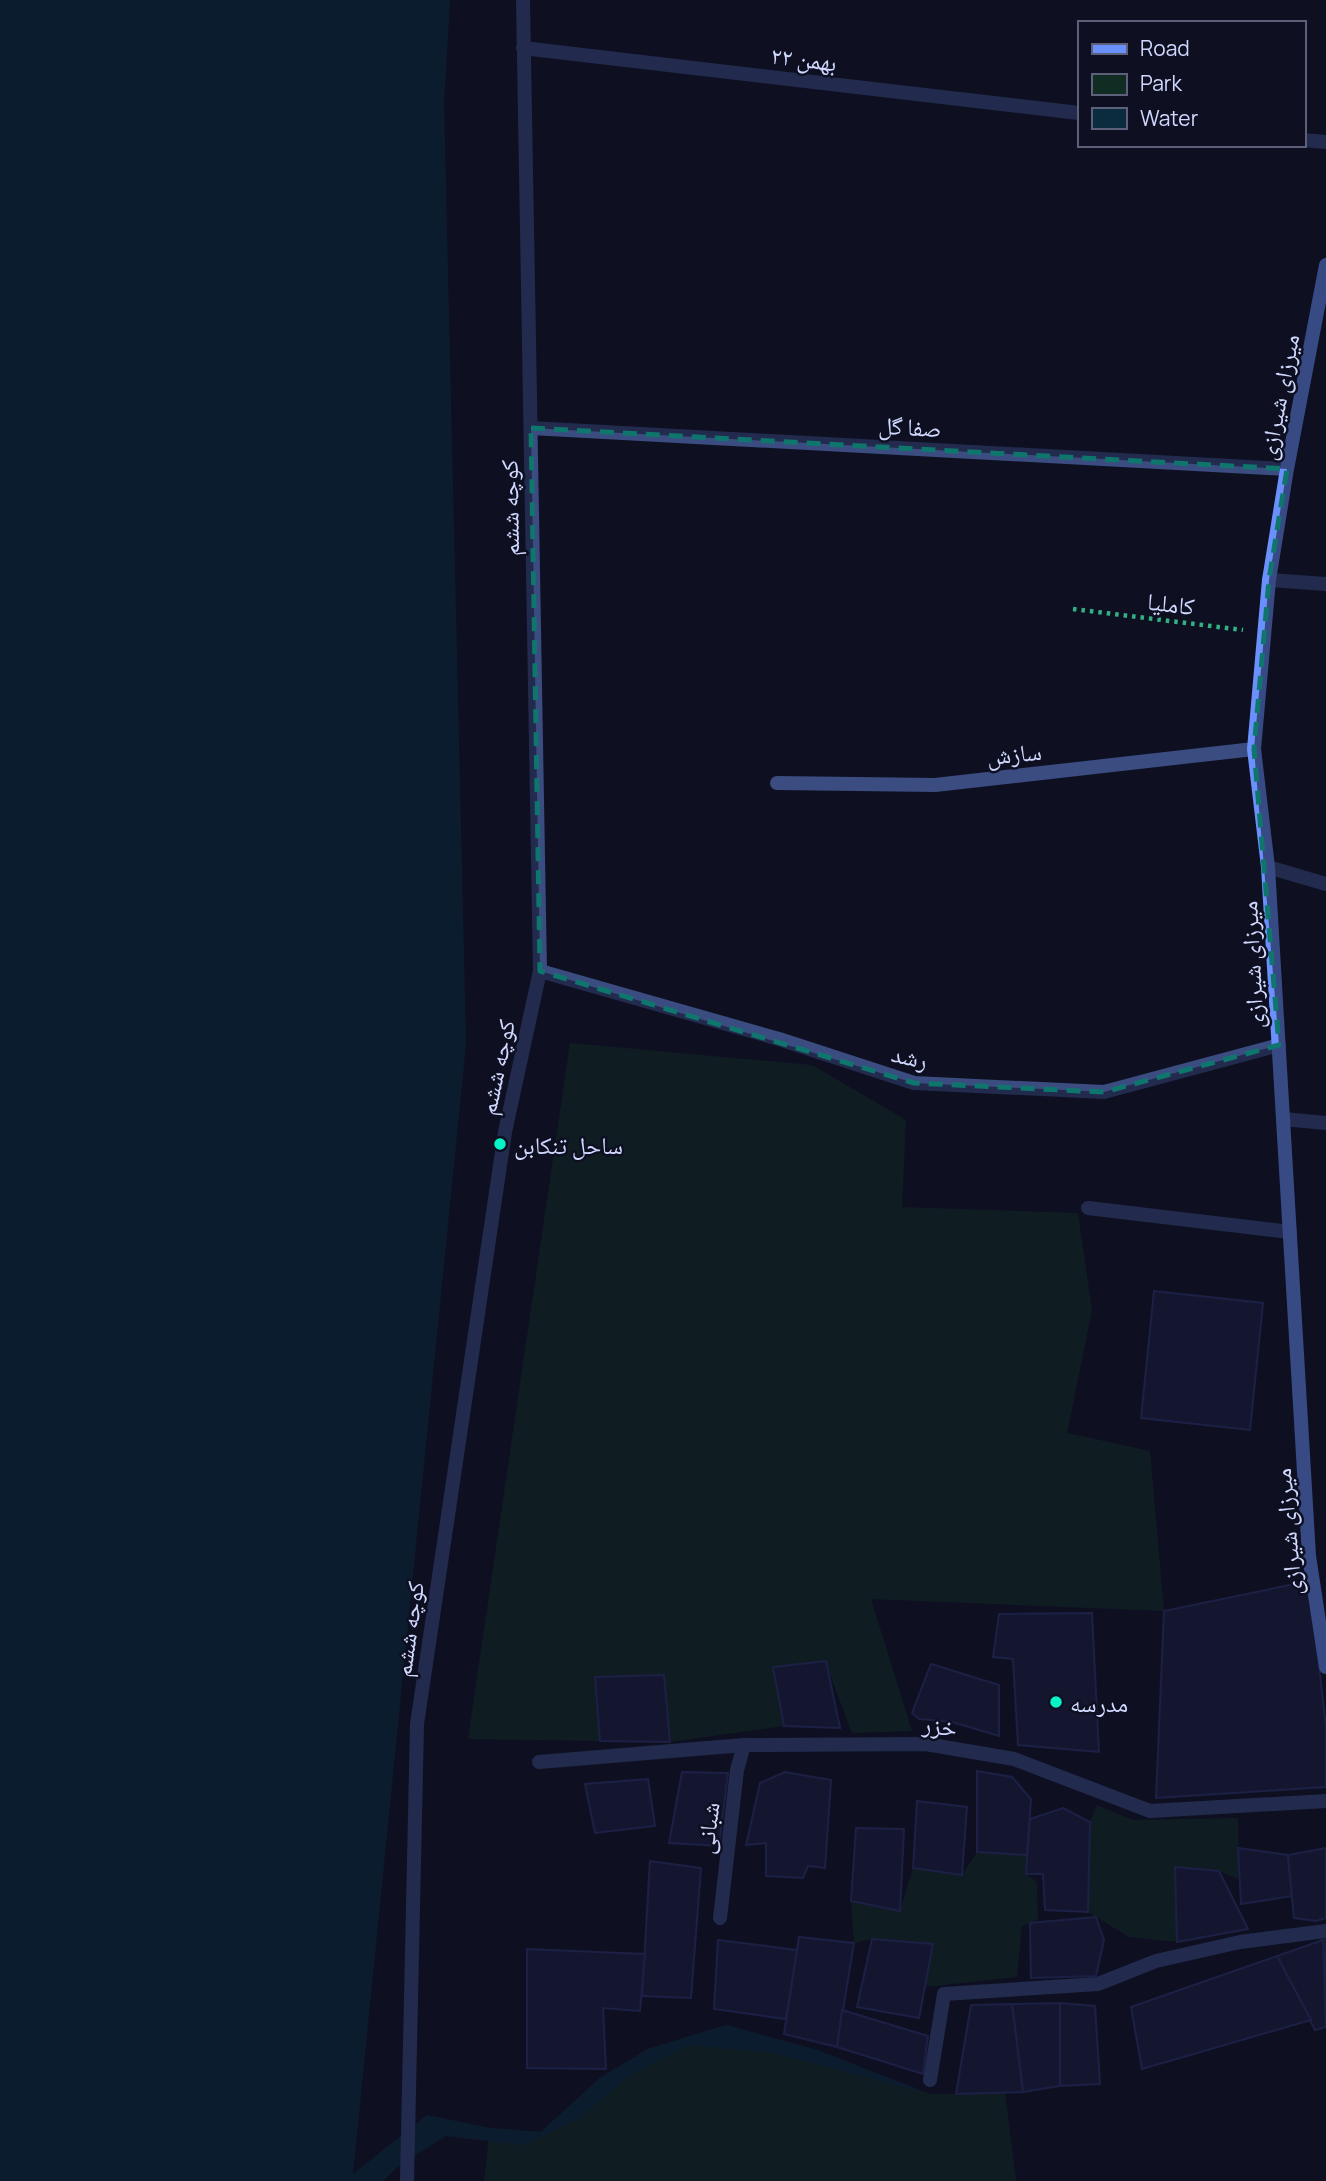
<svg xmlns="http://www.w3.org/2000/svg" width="1326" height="2181" viewBox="0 0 1326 2181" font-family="Manrope,'Noto Naskh Arabic',sans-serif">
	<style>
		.green { fill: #112c23 }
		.water { fill: #0b2c3e }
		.building { fill: #1b1e42; stroke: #2d336e; stroke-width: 2 }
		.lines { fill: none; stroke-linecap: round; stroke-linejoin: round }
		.path { stroke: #31b184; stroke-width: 4.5; stroke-dasharray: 3.5 5; stroke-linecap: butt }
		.minor { stroke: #3a4c80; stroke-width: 14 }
		.secondary { stroke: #6a90fb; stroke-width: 14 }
		.marked { fill: none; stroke: #0f766e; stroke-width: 5; stroke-dasharray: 14 9; stroke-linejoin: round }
		.poi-dot { fill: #06f4c7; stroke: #0e1022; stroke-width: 2.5 }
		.labels { text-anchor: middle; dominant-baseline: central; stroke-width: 5; stroke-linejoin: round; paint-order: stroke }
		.street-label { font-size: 24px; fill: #d0d8fe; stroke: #0e1022 }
		.poi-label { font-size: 24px; fill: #d0d8fe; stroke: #0e1022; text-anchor: start }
	</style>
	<rect width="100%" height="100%" fill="#0e1022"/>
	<g class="green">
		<polygon points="570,1043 812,1065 906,1120 902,1207 1078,1213 1092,1310 1067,1433 1150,1451 1164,1611 871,1599 912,1731 852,1733 825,1661 773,1667 784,1726 670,1742 663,1675 596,1677 600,1741 468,1739"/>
		<polygon points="1097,1805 1133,1820 1238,1818 1238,1879 1219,1871 1175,1867 1177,1942 1129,1937 1088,1912 1090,1822"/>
		<polygon points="977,1852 1027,1855 1026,1874 1037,1882 1038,1920 1022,1926 1017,1977 925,1987 933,1944 872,1939 854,1943 851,1901 900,1911 913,1868 962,1875"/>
		<polygon points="726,2025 817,2050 930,2094 1005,2093 1016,2181 484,2181 490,2128 541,2132 600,2078 648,2049"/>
	</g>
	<polygon class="water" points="0,0 450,0 444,103 466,1044 353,2174 427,2115 490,2128 541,2132 600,2078 648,2049 726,2025 817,2050 930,2094 773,2053 689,2045 630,2075 580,2118 524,2145 446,2136 397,2167 383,2181 0,2181"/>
	<g class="building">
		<polygon points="1154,1291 1263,1303 1250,1430 1141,1418"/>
		<polygon points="1309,1581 1326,1727 1326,1787 1156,1798 1164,1611"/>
		<polygon points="1092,1613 1099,1752 1018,1745 1013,1659 993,1657 999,1614"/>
		<polygon points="826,1661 840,1728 784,1726 773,1667"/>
		<polygon points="931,1664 999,1685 999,1736 952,1722 919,1719 912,1713"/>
		<polygon points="664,1675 670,1742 600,1741 595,1677"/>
		<polygon points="977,1771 1012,1777 1031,1799 1027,1855 977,1852"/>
		<polygon points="682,1772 728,1773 719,1846 669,1843"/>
		<polygon points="785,1772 831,1780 825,1868 808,1866 803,1878 766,1876 766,1843 746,1845 760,1783"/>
		<polygon points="648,1779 655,1826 595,1833 585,1784"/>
		<polygon points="917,1801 967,1807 962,1875 913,1868"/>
		<polygon points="1063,1808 1090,1822 1088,1912 1045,1910 1043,1874 1026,1874 1030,1819"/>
		<polygon points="856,1828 904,1829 900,1911 851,1901"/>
		<polygon points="1238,1848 1288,1855 1292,1896 1241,1904"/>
		<polygon points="1326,1848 1326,1918 1316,1921 1294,1918 1288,1855"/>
		<polygon points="650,1861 701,1868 691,1998 642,1996"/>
		<polygon points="1175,1867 1219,1871 1248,1929 1177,1942"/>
		<polygon points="1096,1917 1104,1940 1096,1976 1031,1978 1030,1923"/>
		<polygon points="799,1937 854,1943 837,2047 784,2034"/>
		<polygon points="872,1939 933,1944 919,2018 857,2007"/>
		<polygon points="718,1940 797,1950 786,2019 714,2009"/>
		<polygon points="1323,1940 1326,1940 1326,1987"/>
		<polygon points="1323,1940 1326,2027 1315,2030 1277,1956"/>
		<polygon points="527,1949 645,1954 640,2011 603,2008 606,2069 527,2068"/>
		<polygon points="1277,1956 1311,2020 1142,2069 1131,2007"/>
		<polygon points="1060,2003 1060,2086 1023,2092 1012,2004"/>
		<polygon points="1060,2003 1095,2006 1100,2084 1060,2086"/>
		<polygon points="1012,2004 1023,2092 956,2094 971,2005"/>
		<polygon points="842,2010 928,2036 923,2074 837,2047"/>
	</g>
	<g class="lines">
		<polyline class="path" points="1073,609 1243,630"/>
		<g class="minor">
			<polyline points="523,48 1079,113"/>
			<polyline points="1303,140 1326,142"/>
			<polyline points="531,428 1287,469"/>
			<polyline points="1269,580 1326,584"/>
			<polyline points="777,783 935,785 1254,749"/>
			<polyline points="1268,867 1326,884"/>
			<polyline points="540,971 779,1039 914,1083 1104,1092 1279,1045"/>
			<polyline points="1283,1119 1326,1123"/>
			<polyline points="1088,1208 1290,1232"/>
			<polyline points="539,1762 744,1745 926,1744 1014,1759 1150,1811 1326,1801"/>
			<polyline points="720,1918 737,1770 744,1745"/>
			<polyline points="930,2080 944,1994 1098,1984 1156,1961 1240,1942 1326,1931"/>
			<polyline points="407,2181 417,1724 505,1132 540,971 523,0"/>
		</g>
		<polyline class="secondary" points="1326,265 1287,469 1269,580 1254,749 1268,867 1309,1556 1326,1667"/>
	</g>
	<path d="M0 0H1326V2181H0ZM531 428 1287 469 1269 580 1254 749 1279 1045 1104 1092 914 1083 540 971Z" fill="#0e1022" fill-opacity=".55" fill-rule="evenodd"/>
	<path class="marked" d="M531 428 1287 469 1269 580 1254 749 1279 1045 1104 1092 914 1083 540 971Z"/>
	<g class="poi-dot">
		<circle cx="500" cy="1144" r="7"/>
		<circle cx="1056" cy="1702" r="7"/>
	</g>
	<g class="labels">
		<g class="street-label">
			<text transform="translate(804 58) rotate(7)">۲۲ بهمن</text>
			<text transform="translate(1278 397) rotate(-79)">میرزای شیرازی</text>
			<text transform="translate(910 426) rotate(3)">صفا گل</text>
			<text transform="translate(509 508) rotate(-91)">کوچه ششم</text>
			<text transform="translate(1171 603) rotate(7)">کاملیا</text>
			<text transform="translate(1014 753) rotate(-6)">سازش</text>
			<text transform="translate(1251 965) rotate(-93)">میرزای شیرازی</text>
			<text transform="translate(910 1056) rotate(13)">رشد</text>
			<text transform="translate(496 1067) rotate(-78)">کوچه ششم</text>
			<text transform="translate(1287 1532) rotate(-95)">میرزای شیرازی</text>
			<text transform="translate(408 1629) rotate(-82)">کوچه ششم</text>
			<text transform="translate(940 1725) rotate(7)">خزر</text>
			<text transform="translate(707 1828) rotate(-83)">شبانی</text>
		</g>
		<g class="poi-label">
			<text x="514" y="1144">ساحل تنکابن</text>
			<text x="1070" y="1702">مدرسه</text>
		</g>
	</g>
	<rect x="1078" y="21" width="228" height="126" fill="#0e1022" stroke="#5c607a" stroke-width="2"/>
	<rect x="1092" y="44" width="35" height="10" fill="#6a90fb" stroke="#5c607a" stroke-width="2"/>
	<text x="1140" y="56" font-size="21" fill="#d0d8fe">Road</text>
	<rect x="1092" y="74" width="35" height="21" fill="#112c23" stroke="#5c607a" stroke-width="2"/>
	<text x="1140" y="91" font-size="21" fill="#d0d8fe">Park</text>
	<rect x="1092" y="108" width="35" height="21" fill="#0b2c3e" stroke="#5c607a" stroke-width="2"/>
	<text x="1140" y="126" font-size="21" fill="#d0d8fe">Water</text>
</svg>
